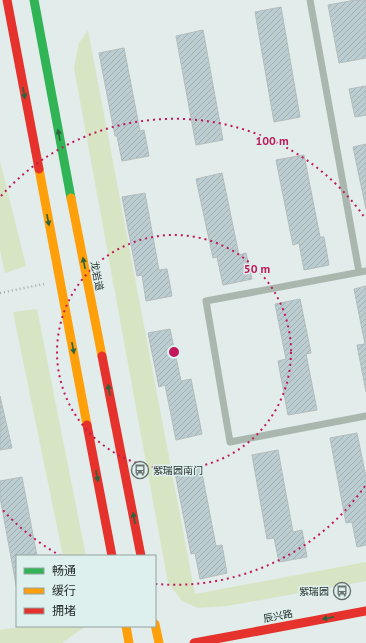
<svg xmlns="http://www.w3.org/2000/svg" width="366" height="643" viewBox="0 0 366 643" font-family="'PT Sans','Noto Sans SC',sans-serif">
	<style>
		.green { fill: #d8e5c4 }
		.building { fill: url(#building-hatch); stroke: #b4bcbc }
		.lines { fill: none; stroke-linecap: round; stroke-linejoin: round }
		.path { stroke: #a3ada8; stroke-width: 2.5; stroke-dasharray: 1 3; stroke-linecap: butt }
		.lane { stroke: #aab7ae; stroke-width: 7 }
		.fast { stroke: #30b455; stroke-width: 9 }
		.slow { stroke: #ff9f0a; stroke-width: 9 }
		.jam { stroke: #e5322d; stroke-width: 9 }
		.oneway { fill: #2a633c }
		.ring { fill: none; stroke: #c2185b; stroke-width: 2; stroke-dasharray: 2 4 }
		.labels { text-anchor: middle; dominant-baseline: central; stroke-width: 3; stroke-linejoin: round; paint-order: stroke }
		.street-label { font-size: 10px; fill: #262d2c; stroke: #def0ed }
		.poi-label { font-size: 10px; fill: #262d2c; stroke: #def0ed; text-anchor: start }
		.centre { fill: #c2185b; stroke: #def0ed; stroke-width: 2 }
		.ring-label { font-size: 12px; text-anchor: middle; font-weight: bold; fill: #c2185b; stroke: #def0ed; stroke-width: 3; stroke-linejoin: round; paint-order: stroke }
	</style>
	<defs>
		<pattern id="building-hatch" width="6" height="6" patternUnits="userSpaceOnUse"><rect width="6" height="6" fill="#bbcdd0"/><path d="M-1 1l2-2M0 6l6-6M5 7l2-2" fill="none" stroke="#a1b0b3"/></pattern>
	</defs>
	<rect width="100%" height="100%" fill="#e2ecea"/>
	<g class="green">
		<polygon points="88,30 195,594 366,562 366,581 227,606 198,608 182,601 168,583 74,68 79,43"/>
		<polygon points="0,161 26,266 5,273 0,250"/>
		<polygon points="37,309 86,556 63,556 13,312"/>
		<polygon points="25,626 84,626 83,628 62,643 0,643 0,630"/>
	</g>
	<g class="building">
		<polygon points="355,0 366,0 366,58 339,63 328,5"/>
		<polygon points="281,7 300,117 274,122 255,12"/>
		<polygon points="203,30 223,140 196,145 176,36"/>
		<polygon points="124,48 140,131 144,130 149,156 122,161 117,136 115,136 99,53"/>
		<polygon points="366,86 366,115 355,117 349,89"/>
		<polygon points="366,144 366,209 353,147"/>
		<polygon points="304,155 320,237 324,237 329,265 304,270 299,243 293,245 276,160"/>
		<polygon points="222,173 239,255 246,253 252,279 223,285 217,257 213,258 196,179"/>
		<polygon points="145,193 159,270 167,269 172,296 146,301 142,275 137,276 122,197"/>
		<polygon points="366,286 366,392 357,345 365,344 354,289"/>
		<polygon points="300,299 311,353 306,354 317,410 288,415 278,361 286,359 275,304"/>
		<polygon points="170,329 181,381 191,379 202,434 176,440 165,385 159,387 148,333"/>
		<polygon points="0,396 12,448 0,450"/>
		<polygon points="357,433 366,477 366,545 357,547 352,522 346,523 330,438"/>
		<polygon points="278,450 293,532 302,530 307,557 279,562 274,538 267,539 252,455"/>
		<polygon points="201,468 216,546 222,545 227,573 200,579 195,553 191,554 175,473"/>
		<polygon points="22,477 37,556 17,556 17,590 0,497 0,481"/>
	</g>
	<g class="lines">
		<polyline class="path" points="0,293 44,284"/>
		<g class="lane">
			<polyline points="310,0 359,272"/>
			<polyline points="366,271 206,301 230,442 366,416"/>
		</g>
		<polyline class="fast" points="34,0 71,198"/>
		<g class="slow">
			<polyline points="39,169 87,425"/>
			<polyline points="71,198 102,356"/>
			<polyline points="155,624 159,643"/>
			<polyline points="126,626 129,643"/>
		</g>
		<g class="jam">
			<polyline points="7,0 39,169"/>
			<polyline points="102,356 141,556"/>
			<polyline points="87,425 112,556"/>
			<polyline points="194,643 366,611"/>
		</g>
	</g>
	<defs><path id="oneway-solid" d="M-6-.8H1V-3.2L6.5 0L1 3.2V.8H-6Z"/></defs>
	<g class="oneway">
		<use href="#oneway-solid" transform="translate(24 93) rotate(79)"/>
		<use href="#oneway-solid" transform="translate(59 135) rotate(-101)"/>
		<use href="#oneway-solid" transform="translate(48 220) rotate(79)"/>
		<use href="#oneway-solid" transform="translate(84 263) rotate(-101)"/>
		<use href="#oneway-solid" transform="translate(73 348) rotate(79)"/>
		<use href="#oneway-solid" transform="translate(109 390) rotate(-101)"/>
		<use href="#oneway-solid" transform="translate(97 476) rotate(79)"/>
		<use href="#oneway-solid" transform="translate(134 518) rotate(-101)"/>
		<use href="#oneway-solid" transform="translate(328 618) rotate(169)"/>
	</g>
	<g class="ring">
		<circle cx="174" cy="352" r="117"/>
		<path d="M365 486A233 233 0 0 1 156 584M61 556A233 233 0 0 1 1 508M1 196A233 233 0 0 1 365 218"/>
	</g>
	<defs>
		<g id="bus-ring" transform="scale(0.9)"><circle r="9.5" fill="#def0ed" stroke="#68706e" stroke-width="1.5"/><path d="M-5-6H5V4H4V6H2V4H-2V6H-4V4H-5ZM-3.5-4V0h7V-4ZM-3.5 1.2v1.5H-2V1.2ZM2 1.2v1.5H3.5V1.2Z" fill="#68706e"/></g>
	</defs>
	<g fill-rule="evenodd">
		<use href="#bus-ring" x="140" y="470"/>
		<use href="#bus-ring" x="342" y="591"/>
	</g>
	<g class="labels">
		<g class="street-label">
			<text transform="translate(97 276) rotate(79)">龙岩道</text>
			<text transform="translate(278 616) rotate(-11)">辰兴路</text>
		</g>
		<g class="poi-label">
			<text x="153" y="470">紫瑞园南门</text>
			<text x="329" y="591" text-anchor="end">紫瑞园</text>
		</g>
	</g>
	<circle cx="174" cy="352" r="6" class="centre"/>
	<g class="ring-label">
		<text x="272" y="145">100 m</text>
		<text x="257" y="273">50 m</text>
	</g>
	<rect x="16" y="555" width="140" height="72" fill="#def0ed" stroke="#94a2a0"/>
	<rect x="24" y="568" width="20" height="6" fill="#30b455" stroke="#94a2a0"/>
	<text x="52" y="575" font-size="12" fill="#262d2c">畅通</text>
	<rect x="24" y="588" width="20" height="6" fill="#ff9f0a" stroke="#94a2a0"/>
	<text x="52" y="595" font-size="12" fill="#262d2c">缓行</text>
	<rect x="24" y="608" width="20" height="6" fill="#e5322d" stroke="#94a2a0"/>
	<text x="52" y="615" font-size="12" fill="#262d2c">拥堵</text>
</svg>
